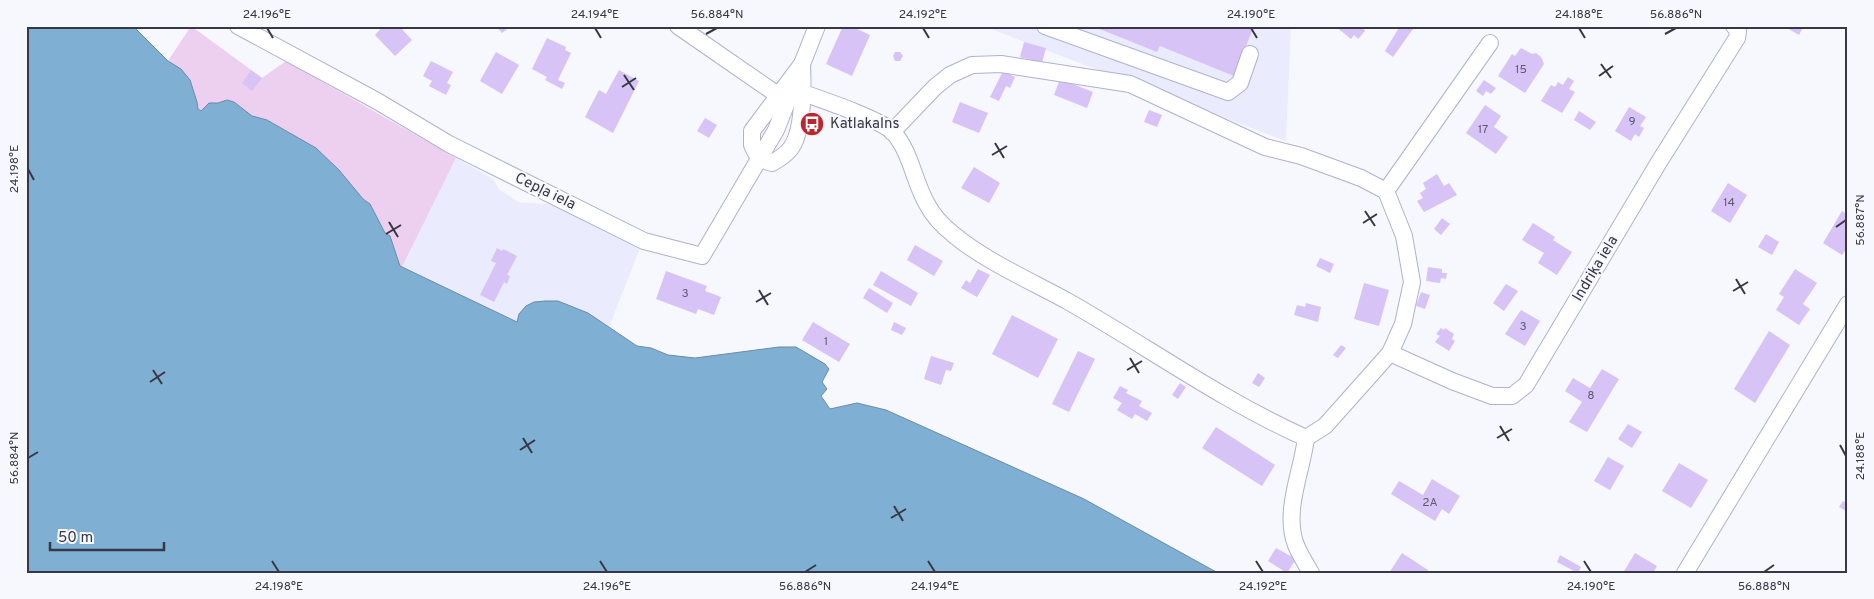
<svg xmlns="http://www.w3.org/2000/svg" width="1874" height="599" viewBox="0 0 1874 599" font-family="Overpass,sans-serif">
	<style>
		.built { fill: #eaecfd }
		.green { fill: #edcff0 }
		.water { fill: #7fafd3; stroke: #698ba9 }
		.building { fill: #d7c3f6 }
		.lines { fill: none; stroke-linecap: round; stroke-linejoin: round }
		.minor-casing { stroke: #aeb1d2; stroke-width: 18 }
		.minor { stroke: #fff; stroke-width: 16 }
		.ticks { fill: none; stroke: #373846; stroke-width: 2 }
		.labels { text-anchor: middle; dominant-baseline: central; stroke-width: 4; stroke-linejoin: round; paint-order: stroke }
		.number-label { font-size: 12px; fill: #5f5b72 }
		.poi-label { font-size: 15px; fill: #373846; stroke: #f7f7fe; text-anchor: start }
		.street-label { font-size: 15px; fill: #373846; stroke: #f7f7fe }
		.neatline { fill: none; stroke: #373846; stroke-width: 2 }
		.ticks-label { font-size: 12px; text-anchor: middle; fill: #373846 }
	</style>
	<rect width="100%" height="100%" fill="#f7f7fe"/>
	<g class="built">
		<polygon points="984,26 1291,26 1286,141 1027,43"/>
		<polygon points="456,158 493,179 499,189 518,202 561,205 640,248 613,317 610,327 588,313 558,301 534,302 517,322 402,267"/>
	</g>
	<polygon class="green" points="191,26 262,78 286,61 456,158 402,267 400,266 390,236 385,233 370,204 363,199 339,170 316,148 267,120 252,117 234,102 214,103 202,111 198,109 197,102 190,80 168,61"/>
	<polygon class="water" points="26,26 133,26 168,61 181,69 190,80 197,102 198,109 201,111 209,103 218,103 227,100 234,102 252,116 267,120 316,148 339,170 363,199 370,204 385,233 390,236 400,266 517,322 519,314 526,306 534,302 545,301 558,301 588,313 637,346 651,348 668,355 695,358 779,347 796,347 825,364 829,369 822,382 827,389 821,396 830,409 857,403 886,410 1084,499 1218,573 26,573"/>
	<g class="building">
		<polygon points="383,26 399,26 412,40 395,56 375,35"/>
		<polygon points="496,26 511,26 502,33"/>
		<polygon points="843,26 851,26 870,35 852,76 826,64"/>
		<polygon points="1092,26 1254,26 1234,76 1160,46 1157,52"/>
		<polygon points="1335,26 1361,26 1365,31 1358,39 1354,35 1351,39"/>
		<polygon points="1400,26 1415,26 1393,57 1385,51"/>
		<polygon points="1788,26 1797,26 1802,29 1799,35 1787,28"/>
		<polygon points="547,38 566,47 565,50 571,53 558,80 565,83 562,89 545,80 547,77 532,69"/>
		<polygon points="1024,42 1046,48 1042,63 1020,57"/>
		<polygon points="1521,48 1532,54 1536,53 1541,57 1544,64 1525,93 1498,76 1512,54 1515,56"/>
		<polygon points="496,52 519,65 502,94 480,81"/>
		<polygon points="895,52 900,52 903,56 900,61 895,61 893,56"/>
		<polygon points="431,61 453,72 447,83 451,85 446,95 429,86 432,81 423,76"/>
		<polygon points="251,70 262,78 252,91 242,83"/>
		<polygon points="619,70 639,81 613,133 585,117 599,90 606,94"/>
		<polygon points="1003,71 1015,77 1010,88 1006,86 999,101 990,97"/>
		<polygon points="1568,77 1574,81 1569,89 1575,92 1562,113 1541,101 1551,85 1555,87 1558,82 1563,85"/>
		<polygon points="1060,79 1093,92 1087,108 1054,95"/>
		<polygon points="1484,80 1496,88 1491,94 1486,91 1483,96 1476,91"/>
		<polygon points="960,102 988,113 979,133 952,122"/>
		<polygon points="1485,105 1501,116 1494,127 1508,137 1496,154 1466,133"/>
		<polygon points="1629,107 1646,117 1640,126 1644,128 1639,137 1635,134 1631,141 1615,131"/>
		<polygon points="1149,110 1162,115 1157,127 1144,122"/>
		<polygon points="1579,111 1596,122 1590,130 1574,120"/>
		<polygon points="812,117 823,123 815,136 805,130"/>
		<polygon points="705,118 717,125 709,138 697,131"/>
		<polygon points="974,167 1000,183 989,203 961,188"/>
		<polygon points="1437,174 1444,186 1449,183 1457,195 1424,212 1417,201 1423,198 1420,193 1426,189 1423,183"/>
		<polygon points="1728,183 1747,195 1730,223 1711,211"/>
		<polygon points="1842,211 1848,215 1848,247 1842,255 1823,243"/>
		<polygon points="1442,218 1450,224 1441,235 1434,229"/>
		<polygon points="1533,223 1555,237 1553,240 1572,252 1557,275 1538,263 1544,253 1522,240"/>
		<polygon points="1766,234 1779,242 1772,255 1758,247"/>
		<polygon points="915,245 943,261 934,276 907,260"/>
		<polygon points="497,248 502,251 503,249 517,256 507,275 510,276 507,284 504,282 494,302 480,295 496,263 491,261"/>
		<polygon points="1320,258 1334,264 1330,273 1316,266"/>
		<polygon points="1428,267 1442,269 1442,273 1447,273 1446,279 1441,278 1440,283 1426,281"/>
		<polygon points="978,269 990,275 977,297 961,288 966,280 970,283"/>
		<polygon points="1795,269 1817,283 1803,304 1810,309 1799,325 1776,310 1784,297 1779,294"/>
		<polygon points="666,271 707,286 705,291 721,297 714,315 698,309 696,314 656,299"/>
		<polygon points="881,271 918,293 911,306 873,285"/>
		<polygon points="1364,283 1389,290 1379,326 1354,319"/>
		<polygon points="1506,284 1518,291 1504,311 1493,303"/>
		<polygon points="869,288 893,303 887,313 863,298"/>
		<polygon points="1421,292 1430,295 1425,309 1416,306"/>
		<polygon points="1306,303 1321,307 1318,322 1294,315 1297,305 1305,307"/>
		<polygon points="1521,310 1540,321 1525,346 1505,334"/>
		<polygon points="1012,315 1058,339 1038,378 992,354"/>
		<polygon points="813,322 850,344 839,362 802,340"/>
		<polygon points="894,322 906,328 902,335 891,330"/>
		<polygon points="1441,328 1444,330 1445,328 1454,334 1452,339 1455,341 1449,351 1435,342 1440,336 1436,334"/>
		<polygon points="1769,331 1790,345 1755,403 1734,389"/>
		<polygon points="1341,345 1346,348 1338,358 1333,355"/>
		<polygon points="1078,351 1095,359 1069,412 1052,404"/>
		<polygon points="931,356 954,363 951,371 946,370 941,385 924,379"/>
		<polygon points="1602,369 1619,379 1587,432 1569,422 1582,402 1565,391 1573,378 1590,388"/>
		<polygon points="1258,373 1265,378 1259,387 1252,383"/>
		<polygon points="1180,383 1186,387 1178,399 1172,395"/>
		<polygon points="1120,386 1128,390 1126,393 1142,401 1139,406 1152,413 1147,421 1135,414 1132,419 1117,410 1122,403 1113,398"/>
		<polygon points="1628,424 1642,432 1632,448 1618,439"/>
		<polygon points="1216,427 1275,465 1262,486 1202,448"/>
		<polygon points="1608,457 1624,466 1610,490 1594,481"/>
		<polygon points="1679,463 1708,480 1691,508 1662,491"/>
		<polygon points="1432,479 1460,496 1449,514 1442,509 1435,521 1391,494 1399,481 1423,495"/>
		<polygon points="1843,501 1848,504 1848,512 1839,507"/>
		<polygon points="1276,548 1296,559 1287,573 1268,561"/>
		<polygon points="1402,553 1428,570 1426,573 1389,573"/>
		<polygon points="1635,553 1657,566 1653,573 1623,573"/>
		<polygon points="1560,555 1581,567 1578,573 1557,562"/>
	</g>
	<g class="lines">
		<g class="minor-casing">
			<g id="minor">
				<polyline points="238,26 377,101 449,144 644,241 702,256 776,130 817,26"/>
				<polyline points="678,26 772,91 788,98"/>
				<polyline points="1045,26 1228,92 1240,83 1250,54"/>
				<path d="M802 64C803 86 804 130 791 148 786 155 779 159 772 163L759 159 752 145V131Z"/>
				<path d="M792 89C814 97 879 118 893 132 911 152 914 182 927 204 933 216 944 227 954 235 985 261 1033 282 1069 302 1148 347 1223 401 1306 438"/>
				<polyline points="892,132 935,87 950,75 972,65 1001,64 1130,84 1265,147 1301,156 1361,178 1386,191"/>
				<polyline points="1386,191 1490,43"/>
				<polyline points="1390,353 1452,381 1492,396 1512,396 1526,385 1659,162 1737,38 1738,31 1734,26"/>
				<polyline points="1306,438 1325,426 1390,353 1403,324 1412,282 1404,236 1386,191"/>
				<path d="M1306 438C1302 472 1283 511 1296 545 1300 555 1306 564 1311 573"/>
				<polyline points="1685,573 1848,304"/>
			</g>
		</g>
		<use href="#minor" class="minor"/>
	</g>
	<path class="ticks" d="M267 28 273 38M595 28 601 38M923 28 929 38M1251 28 1257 38M1579 28 1585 38M706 34 717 28M1665 34 1676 28M1601 64 1611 78M624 75 634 90M1599 76 1613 66M622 87 636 78M995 143 1004 158M992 155 1007 146M28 169 34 180M1365 211 1375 226M389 222 398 237M1363 223 1377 214M1836 227 1846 220M386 234 401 225M1736 279 1745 294M759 290 768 305M1733 291 1748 282M756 302 771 293M1130 358 1139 373M153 370 162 384M1127 370 1142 361M150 382 165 372M1500 426 1509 441M523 438 532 453M1497 438 1512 429M1840 445 1846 456M520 450 535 440M28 458 38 452M894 506 903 521M891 518 906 509M272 561 279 572M600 561 607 572M928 561 935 572M1256 561 1263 572M1584 561 1591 572M805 572 816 565M1764 572 1774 565"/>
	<defs>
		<g id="bus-disc" transform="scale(1.25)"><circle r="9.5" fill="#b9282e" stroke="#f7f7fe"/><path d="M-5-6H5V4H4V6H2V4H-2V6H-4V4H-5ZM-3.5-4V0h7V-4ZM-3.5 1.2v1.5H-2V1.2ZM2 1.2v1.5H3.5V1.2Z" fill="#fff"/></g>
	</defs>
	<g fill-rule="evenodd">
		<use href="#bus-disc" x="812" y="124"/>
	</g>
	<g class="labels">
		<g class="number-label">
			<text x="1521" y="70">15</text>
			<text x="1632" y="122">9</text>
			<text x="1483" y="130">17</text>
			<text x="1729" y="203">14</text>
			<text x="685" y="294">3</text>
			<text x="1523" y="327">3</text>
			<text x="826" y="342">1</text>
			<text x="1591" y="396">8</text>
			<text x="1430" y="503">2A</text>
		</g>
		<g class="poi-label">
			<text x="830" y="124">Katlakalns</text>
		</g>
		<g class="street-label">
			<text transform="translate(545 192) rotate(26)">Cepļa iela</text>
			<text transform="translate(1596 269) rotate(-59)">Indriķa iela</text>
		</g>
	</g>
	<rect width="1874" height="599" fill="none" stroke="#f7f7fe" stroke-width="55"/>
	<path d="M50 542v8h114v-8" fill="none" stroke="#373846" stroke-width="2.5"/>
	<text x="58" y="542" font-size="15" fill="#373846" stroke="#f7f7fe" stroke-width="4" paint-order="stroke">50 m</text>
	<rect x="28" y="28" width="1818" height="544" class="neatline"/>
	<g class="ticks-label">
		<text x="267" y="18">24.196°E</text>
		<text x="595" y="18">24.194°E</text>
		<text x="717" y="18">56.884°N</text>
		<text x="923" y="18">24.192°E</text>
		<text x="1251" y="18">24.190°E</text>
		<text x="1579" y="18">24.188°E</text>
		<text x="1676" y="18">56.886°N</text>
		<text transform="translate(14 169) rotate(-90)" y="4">24.198°E</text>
		<text transform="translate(1860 220) rotate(-90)" y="4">56.887°N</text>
		<text transform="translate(1860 456) rotate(-90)" y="4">24.188°E</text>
		<text transform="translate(14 458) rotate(-90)" y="4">56.884°N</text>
		<text x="279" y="590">24.198°E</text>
		<text x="607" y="590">24.196°E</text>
		<text x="805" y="590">56.886°N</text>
		<text x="935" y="590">24.194°E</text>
		<text x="1263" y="590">24.192°E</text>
		<text x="1591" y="590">24.190°E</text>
		<text x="1764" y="590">56.888°N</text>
	</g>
</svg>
